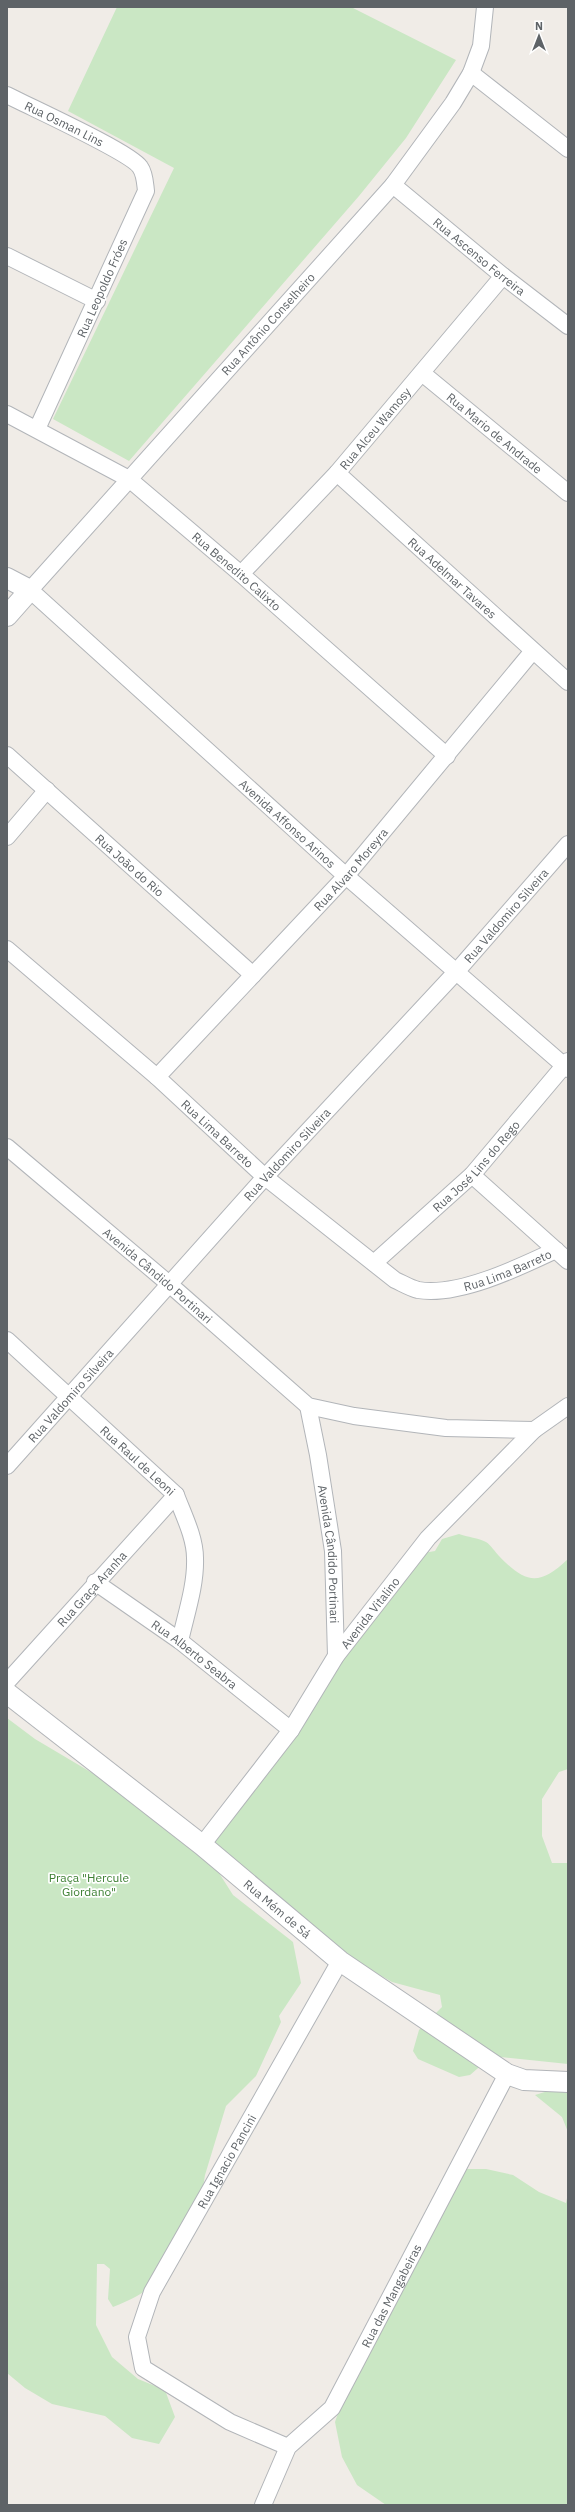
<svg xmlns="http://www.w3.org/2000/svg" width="575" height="2512" viewBox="0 0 575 2512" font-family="'IBM Plex Sans',sans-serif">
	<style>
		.green { fill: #cae7c4 }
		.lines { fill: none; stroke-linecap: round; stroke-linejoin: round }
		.minor-casing { stroke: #b2b5b9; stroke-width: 18 }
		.tertiary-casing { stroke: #b2b5b9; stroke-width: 22 }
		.minor { stroke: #fff; stroke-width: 16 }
		.tertiary { stroke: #fff; stroke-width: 20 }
		.labels { text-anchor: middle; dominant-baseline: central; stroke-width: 3.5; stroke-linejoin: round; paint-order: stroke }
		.street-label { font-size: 12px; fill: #5e6367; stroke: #fff }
		.park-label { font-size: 12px; fill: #3e8034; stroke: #fff }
	</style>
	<rect width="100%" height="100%" fill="#f0ece7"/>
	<g class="green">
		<polygon points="117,7 351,7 456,60 406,138 359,196 129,461 53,419 174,168 68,111"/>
		<path d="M459 1534C467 1537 479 1538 486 1542 491 1545 495 1552 499 1556 525 1583 539 1587 568 1559V1769L559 1772 542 1799V1836L552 1863H568V2064L492 2056 470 2075 459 2077 418 2059 413 2051 419 2030 442 2007 440 1995 392 1982 329 1946 221 1865 219 1873 233 1895 293 1942 301 1983 279 2016 281 2022 256 2076 226 2106 205 2175 198 2220 192 2229 174 2236C157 2280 159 2289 113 2307L108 2299 110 2269 104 2264H97L96 2325 112 2357 138 2379 165 2390 175 2417 159 2444 132 2438 105 2416 52 2404 25 2388 7 2373V1718L35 1739 131 1796 163 1828 186 1844H194L418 1554 435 1551 442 1539Z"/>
		<polygon points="561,2087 568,2087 568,2132 562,2117 535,2095"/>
		<polygon points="454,2169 486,2169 513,2175 539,2192 566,2203 568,2193 568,2505 386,2505 357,2485 342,2457 335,2422 360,2349 400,2270 411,2237 443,2192"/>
	</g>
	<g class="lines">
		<g class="minor-casing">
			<g id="minor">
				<path id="s1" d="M485 7 481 46 471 73 453 103 393 185 30 590 346 876 568 1069"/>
				<polyline points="471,73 568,149"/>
				<path id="s2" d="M7 95C30 107 130 152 140 167 145 174 145 183 146 191L37 429"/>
				<path id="s3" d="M393 185 503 276 568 326"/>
				<polyline points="7,256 97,301"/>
				<path id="s4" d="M422 373 568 493"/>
				<path id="s5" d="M7 414 129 479 241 574 447 756"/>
				<path id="s6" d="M337 473 568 682"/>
				<path id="s7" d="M241 574 337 473 503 276"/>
				<path id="s8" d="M7 755 253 975"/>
				<polyline points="7,837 47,790"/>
				<path id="s9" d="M7 949 157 1077 265 1177 395 1280C402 1283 410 1288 418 1290 458 1297 520 1267 556 1250"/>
				<path id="s10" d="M157 1077 346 876 532 652"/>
				<path id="s11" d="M7 1147 168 1283 308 1406 354 1416 446 1428 534 1430"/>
				<polyline points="472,1175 568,1261"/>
				<path id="s12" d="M374 1263 472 1175 568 1061"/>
				<path id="s13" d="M7 1340 176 1495C183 1514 195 1537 195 1558 196 1585 186 1614 180 1641"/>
				<path id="s14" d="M308 1406 318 1455 333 1551 336 1656"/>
				<path id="s15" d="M7 1466 265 1177 457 971 568 844"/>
				<path id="s16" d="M95 1582 180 1641 291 1730"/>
				<path id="s17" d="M7 1682 176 1495"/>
				<path id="s18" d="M202 1845 291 1730 336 1656 428 1538 534 1430 568 1406"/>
				<path id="s19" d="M288 2447 230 2422 143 2368 137 2337 152 2292 340 1961"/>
				<path id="s20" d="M263 2505 288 2447 332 2408 507 2074"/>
			</g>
		</g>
		<g class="tertiary-casing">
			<g id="tertiary">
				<polyline points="7,578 30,590 7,616"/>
				<path id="s21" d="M7 1693 202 1845 340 1961 507 2074 524 2080 568 2082"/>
			</g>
		</g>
		<use href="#minor" class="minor"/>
		<use href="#tertiary" class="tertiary"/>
	</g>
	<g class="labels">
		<g class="street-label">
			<text stroke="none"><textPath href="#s2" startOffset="64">Rua Osman Lins</textPath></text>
			<text stroke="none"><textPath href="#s3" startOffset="112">Rua Ascenso Ferreira</textPath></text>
			<text transform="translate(102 288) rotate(-66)">Rua Leopoldo Fróes</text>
			<text transform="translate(268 324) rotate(-48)">Rua Antônio Conselheiro</text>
			<text stroke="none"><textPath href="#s7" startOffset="198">Rua Alceu Wamosy</textPath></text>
			<text stroke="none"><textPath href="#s4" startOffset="94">Rua Mario de Andrade</textPath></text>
			<text stroke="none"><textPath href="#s5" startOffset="280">Rua Benedito Calixto</textPath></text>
			<text stroke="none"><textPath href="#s6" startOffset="156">Rua Adelmar Tavares</textPath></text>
			<text stroke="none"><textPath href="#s1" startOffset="1096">Avenida Affonso Arinos</textPath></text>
			<text stroke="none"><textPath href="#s8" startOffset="165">Rua João do Rio</textPath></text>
			<text stroke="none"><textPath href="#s10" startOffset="284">Rua Alvaro Moreyra</textPath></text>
			<text stroke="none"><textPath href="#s15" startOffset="743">Rua Valdomiro Silveira</textPath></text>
			<text stroke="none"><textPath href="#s9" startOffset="280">Rua Lima Barreto</textPath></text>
			<text stroke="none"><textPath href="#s15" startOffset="419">Rua Valdomiro Silveira</textPath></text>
			<text stroke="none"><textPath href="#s12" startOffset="141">Rua José Lins do Rego</textPath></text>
			<text stroke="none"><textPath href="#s9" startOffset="628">Rua Lima Barreto</textPath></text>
			<text stroke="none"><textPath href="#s11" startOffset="198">Avenida Cândido Portinari</textPath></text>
			<text stroke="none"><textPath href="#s15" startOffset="95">Rua Valdomiro Silveira</textPath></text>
			<text stroke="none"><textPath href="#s13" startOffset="178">Rua Raul de Leoni</textPath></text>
			<text stroke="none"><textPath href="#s14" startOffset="150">Avenida Cândido Portinari</textPath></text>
			<text stroke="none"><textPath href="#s17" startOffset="126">Rua Graça Aranha</textPath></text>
			<text stroke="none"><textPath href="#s18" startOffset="287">Avenida Vitalino</textPath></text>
			<text stroke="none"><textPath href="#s16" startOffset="123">Rua Alberto Seabra</textPath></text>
			<text stroke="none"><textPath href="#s21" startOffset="346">Rua Mém de Sá</textPath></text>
			<text stroke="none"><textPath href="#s19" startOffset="395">Rua Ignacio Pancini</textPath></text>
			<text stroke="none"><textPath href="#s20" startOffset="249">Rua das Mangabeiras</textPath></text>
		</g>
		<g class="park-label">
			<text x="89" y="1877">Praça "Hercule<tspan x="89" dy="14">Giordano"</tspan></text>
		</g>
	</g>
	<rect width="575" height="2512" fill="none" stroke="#5e6367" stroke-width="16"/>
	<g transform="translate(539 36)" stroke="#ffffff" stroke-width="3" paint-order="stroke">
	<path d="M0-3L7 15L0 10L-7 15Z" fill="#5e6367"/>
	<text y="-6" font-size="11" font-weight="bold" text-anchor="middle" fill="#5e6367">N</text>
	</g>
</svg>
